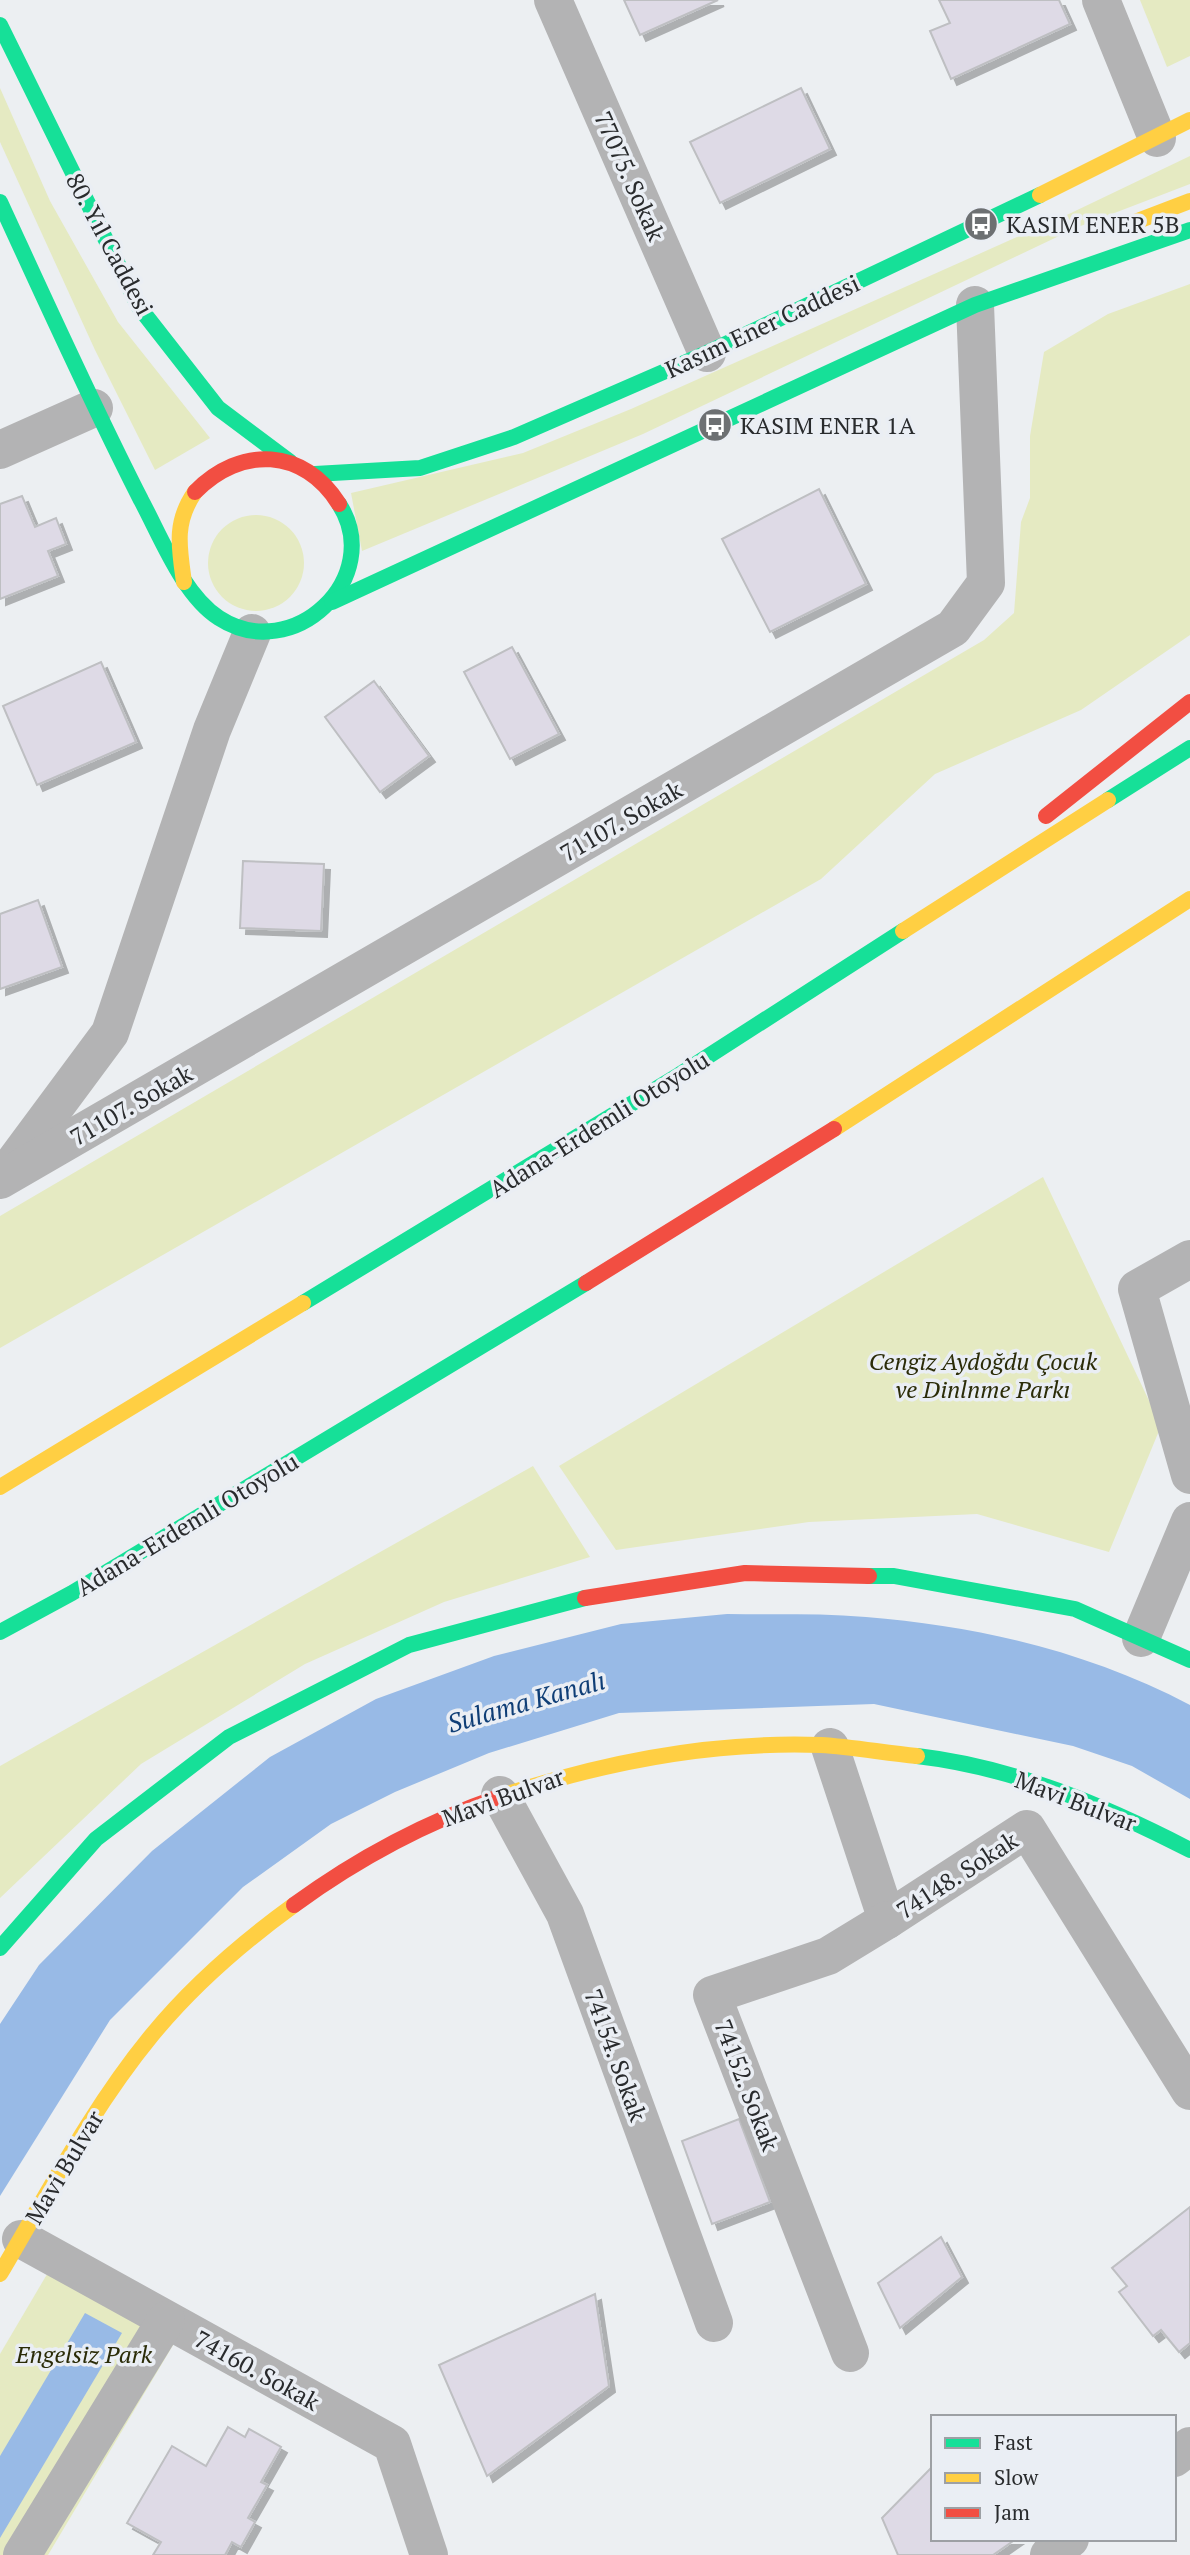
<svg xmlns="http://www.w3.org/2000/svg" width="1190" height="2555" viewBox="0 0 1190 2555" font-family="'PT Serif',serif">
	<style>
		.green { fill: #e5eac2 }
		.water { fill: #98bae6 }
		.building { fill: #dedae6; stroke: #bebfc2; stroke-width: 2; filter: url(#shadow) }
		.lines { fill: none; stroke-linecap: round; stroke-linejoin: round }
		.street { stroke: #b3b3b4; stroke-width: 38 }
		.fast { stroke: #16e098; stroke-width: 16 }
		.slow { stroke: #ffcf43; stroke-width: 16 }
		.jam { stroke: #f24e42; stroke-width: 16 }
		.labels { text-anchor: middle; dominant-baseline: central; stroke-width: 7; stroke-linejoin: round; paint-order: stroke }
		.street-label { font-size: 24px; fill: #292b2d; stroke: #eaeef4 }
		.poi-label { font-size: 24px; fill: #292b2d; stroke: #eaeef4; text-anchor: start }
		.park-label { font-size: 24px; font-style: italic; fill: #2b2c08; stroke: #eaeef4 }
		.water-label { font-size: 26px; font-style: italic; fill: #0f3e76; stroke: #eaeef4 }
	</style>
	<defs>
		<filter id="shadow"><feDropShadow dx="6" dy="6" stdDeviation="0" flood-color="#0004"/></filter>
	</defs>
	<rect width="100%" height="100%" fill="#eceff2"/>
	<g class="green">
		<polygon points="1140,0 1190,0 1190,56 1167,67"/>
		<polygon points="0,88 50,201 118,322 210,438 155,470 95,350 0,142"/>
		<polygon points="1190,156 1190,184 1078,227 643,434 362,551 351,493 523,453 631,409 1071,213"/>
		<polygon points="1190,284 1190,635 1081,710 935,774 821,879 0,1348 0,1216 984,640 1014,613 1021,522 1030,498 1030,436 1044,352 1108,314"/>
		<circle cx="256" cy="563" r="48"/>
		<polygon points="1043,1177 1161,1426 1109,1552 977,1514 809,1522 616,1550 559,1466"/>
		<polygon points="533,1466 590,1557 444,1602 305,1664 141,1764 0,1898 0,1766"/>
		<polygon points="56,2259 191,2315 48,2555 0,2555 0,2354"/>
	</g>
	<g class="water">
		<path d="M727 1614C773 1615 820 1613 866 1617 979 1626 1089 1652 1190 1705V1799L1132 1766 1073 1746 874 1704 619 1713 489 1753 395 1792 331 1824 243 1887 110 2020 0 2196V2024L39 1965 152 1851 270 1757 376 1699 494 1656 621 1624Z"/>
		<polygon points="85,2313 122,2333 0,2538 0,2456"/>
	</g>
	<g class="building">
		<polygon points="624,0 718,0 640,35"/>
		<polygon points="939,0 1059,0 1070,24 951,79 930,31 950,23"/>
		<polygon points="801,88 830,149 720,203 690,142"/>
		<polygon points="819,489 866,584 770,632 722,539"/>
		<polygon points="22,496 35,527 56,518 66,544 48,551 58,576 0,599 0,504"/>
		<polygon points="512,647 559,734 510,759 464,672"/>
		<polygon points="101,662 136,742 37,785 3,706"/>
		<polygon points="374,681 429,756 380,792 325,717"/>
		<polygon points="243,861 324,864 321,931 240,928"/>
		<polygon points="38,900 62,967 0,989 0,914"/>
		<polygon points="739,2119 770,2202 712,2224 682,2141"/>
		<polygon points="1190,2207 1190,2343 1179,2352 1161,2330 1153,2336 1119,2292 1127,2286 1112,2268"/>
		<polygon points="941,2237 962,2277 900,2328 878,2283"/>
		<polygon points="595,2294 609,2386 487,2476 439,2365"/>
		<polygon points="228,2427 245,2437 249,2429 281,2447 261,2482 267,2485 248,2518 255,2522 241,2547 232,2542 225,2555 153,2555 161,2542 127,2523 172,2446 206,2466"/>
		<polygon points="933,2466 933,2539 1016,2539 993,2555 898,2555 882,2518"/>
	</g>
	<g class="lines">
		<g class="street">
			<polyline points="553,0 707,353"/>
			<polyline points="1101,0 1157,138"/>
			<polyline points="0,450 94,408"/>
			<polyline points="10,1168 110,1033 212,730 252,633"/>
			<polyline points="0,1180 953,628 986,583 975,305"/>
			<polyline points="1190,1259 1137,1289 1190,1475"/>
			<polyline points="1141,1638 1190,1521"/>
			<polyline points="830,1747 887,1920 1027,1829 1190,2091"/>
			<polyline points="500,1795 565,1914 714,2323"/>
			<polyline points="21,2239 392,2444 429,2555"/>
			<polyline points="850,2353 712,1995 828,1956 887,1920"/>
			<polyline points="1174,2458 1190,2446"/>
			<polyline points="22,2555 166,2320"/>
			<polyline points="1049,2555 1070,2539"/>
		</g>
		<g class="fast">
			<polyline points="0,25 139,307 218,408 290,462"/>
			<path d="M0 202C46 302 91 402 141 500 161 537 183 595 219 618 293 666 386 577 339 504"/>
			<polyline points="315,474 420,468 514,437 707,353 1040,195"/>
			<polyline points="332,602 975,305 1190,230"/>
			<polyline points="1108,800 1190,748"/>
			<polyline points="303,1303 679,1075 903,931"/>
			<polyline points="869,1576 894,1576 1075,1609 1190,1660"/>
			<polyline points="0,1632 72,1593 586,1283"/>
			<path d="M917 1756C1013 1767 1105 1806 1190 1850"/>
			<polyline points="0,1948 96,1839 229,1737 409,1645 585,1598"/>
		</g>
		<g class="slow">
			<polyline points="1040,195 1190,120"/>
			<polyline points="1135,222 1190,201"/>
			<path d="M184 582C179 547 174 522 195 492"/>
			<polyline points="903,931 1108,800"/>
			<polyline points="834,1129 1190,899"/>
			<polyline points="0,1487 303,1303"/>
			<path d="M499 1797C603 1762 711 1741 821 1745 853 1747 885 1753 917 1756"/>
			<path d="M0 2274C48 2193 92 2108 152 2035 193 1985 243 1942 294 1905"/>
		</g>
		<g class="jam">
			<path d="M195 492C241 445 304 448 339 504"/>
			<polyline points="1046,816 1190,702"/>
			<polyline points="586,1283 834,1129"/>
			<polyline points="585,1598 745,1573 869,1576"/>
			<path d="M294 1905C357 1859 426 1822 499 1797"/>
		</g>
	</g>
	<defs>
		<g id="bus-disc" transform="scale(1.75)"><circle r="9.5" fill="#6d7072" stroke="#eaeef4"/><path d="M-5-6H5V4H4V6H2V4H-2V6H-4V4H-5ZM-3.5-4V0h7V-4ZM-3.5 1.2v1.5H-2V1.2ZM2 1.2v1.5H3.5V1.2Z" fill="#fff"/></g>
	</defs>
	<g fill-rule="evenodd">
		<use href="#bus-disc" x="981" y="224"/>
		<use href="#bus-disc" x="715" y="425"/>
	</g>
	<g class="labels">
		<g class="street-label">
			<text transform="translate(630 176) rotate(66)">77075. Sokak</text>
			<text transform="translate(110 244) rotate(62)">80. Yıl Caddesi</text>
			<text transform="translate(762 326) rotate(-25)">Kasım Ener Caddesi</text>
			<text transform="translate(621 821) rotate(-30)">71107. Sokak</text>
			<text transform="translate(131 1105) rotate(-30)">71107. Sokak</text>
			<text transform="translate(599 1124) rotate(-32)">Adana-Erdemli Otoyolu</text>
			<text transform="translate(187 1524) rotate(-31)">Adana-Erdemli Otoyolu</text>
			<text transform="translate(503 1797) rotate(-20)">Mavi Bulvar</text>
			<text transform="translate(1076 1801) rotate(21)">Mavi Bulvar</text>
			<text transform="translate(957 1875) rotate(-33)">74148. Sokak</text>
			<text transform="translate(616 2055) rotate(70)">74154. Sokak</text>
			<text transform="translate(747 2085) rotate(69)">74152. Sokak</text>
			<text transform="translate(64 2167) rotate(-59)">Mavi Bulvar</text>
			<text transform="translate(257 2370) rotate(29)">74160. Sokak</text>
		</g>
		<g class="poi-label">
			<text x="1006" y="224">KASIM ENER 5B</text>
			<text x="740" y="425">KASIM ENER 1A</text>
		</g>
		<g class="park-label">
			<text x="983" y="1361">Cengiz Aydoğdu Çocuk<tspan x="983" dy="28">ve Dinlnme Parkı</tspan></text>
			<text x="84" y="2354">Engelsiz Park</text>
		</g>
		<g class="water-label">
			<text transform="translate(526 1701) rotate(-16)">Sulama Kanalı</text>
		</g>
	</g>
	<rect x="931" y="2415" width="245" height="126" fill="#eaeef4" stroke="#9da0a4" stroke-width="2"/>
	<rect x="945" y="2438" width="35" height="10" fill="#16e098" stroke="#9da0a4" stroke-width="2"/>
	<text x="994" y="2450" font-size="21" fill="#292b2d">Fast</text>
	<rect x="945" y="2473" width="35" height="10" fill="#ffcf43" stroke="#9da0a4" stroke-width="2"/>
	<text x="994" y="2485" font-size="21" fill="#292b2d">Slow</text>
	<rect x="945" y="2508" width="35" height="10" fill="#f24e42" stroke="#9da0a4" stroke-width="2"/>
	<text x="994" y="2520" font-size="21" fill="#292b2d">Jam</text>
</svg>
